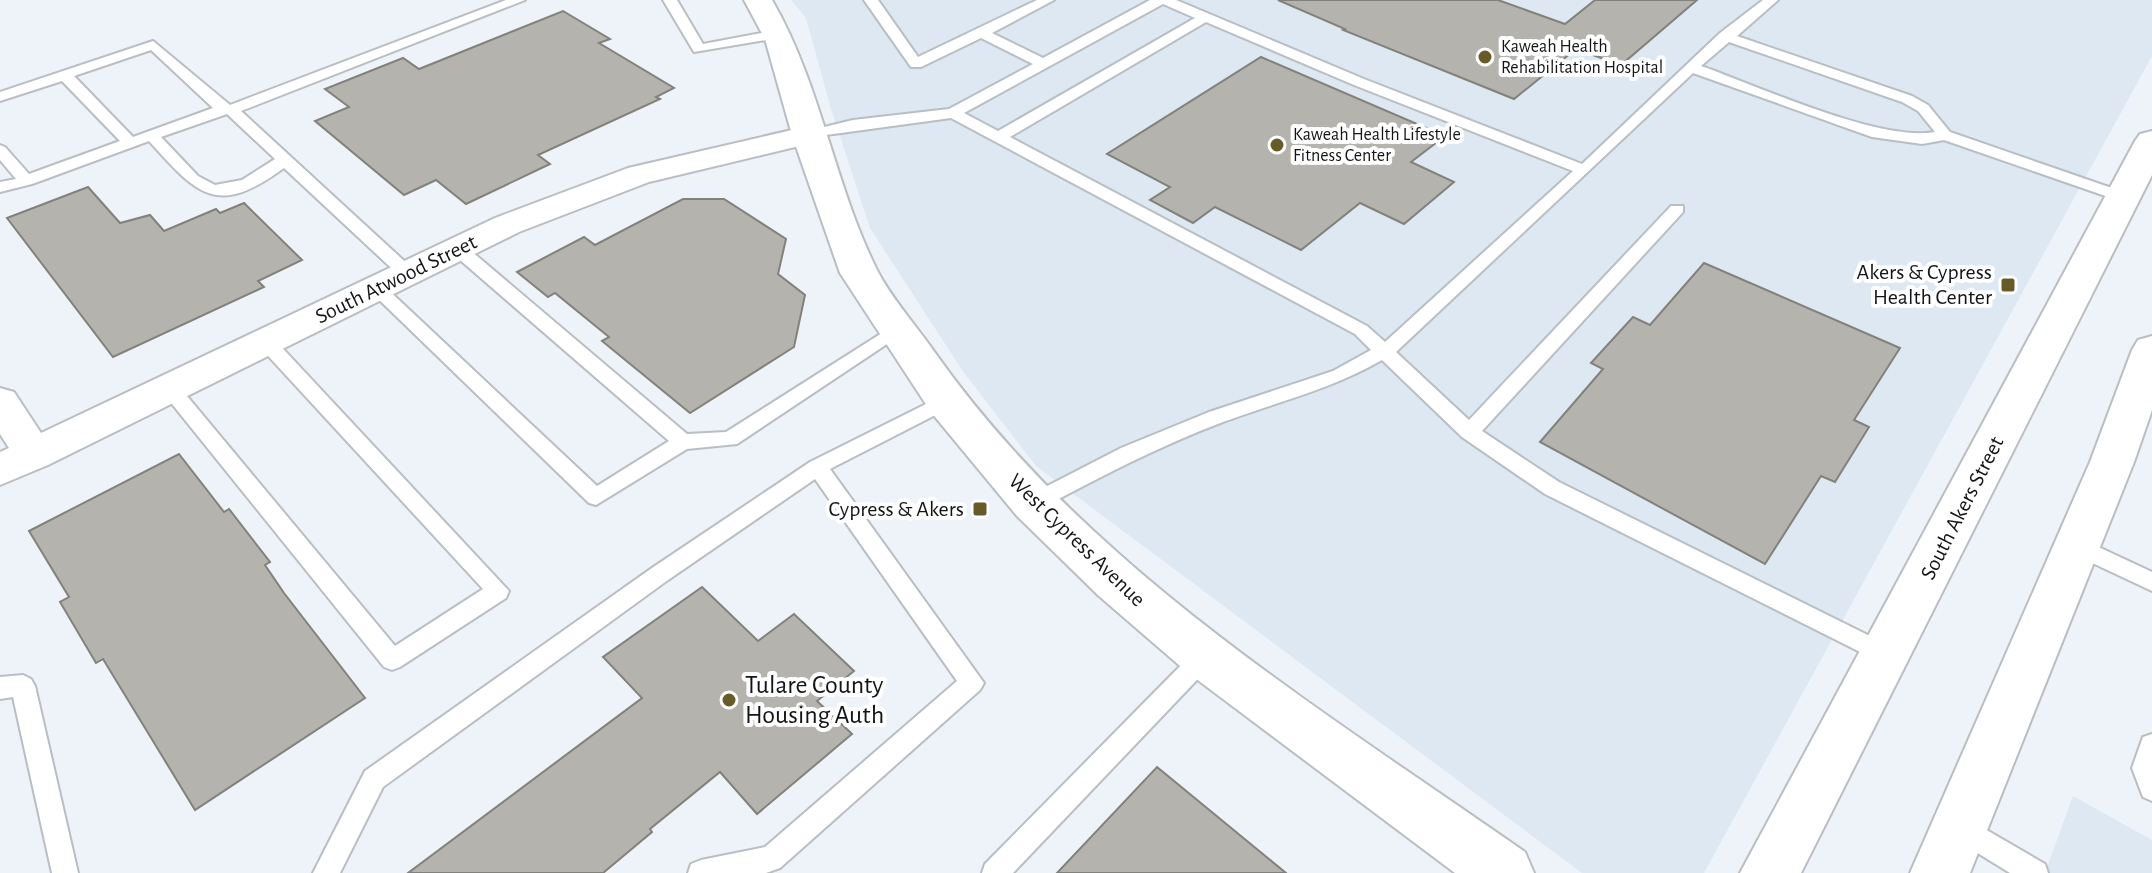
<svg xmlns="http://www.w3.org/2000/svg" width="2152" height="873" viewBox="0 0 2152 873" font-family="'Alegreya Sans',sans-serif">
	<style>
		.built { fill: #dde8f2 }
		.building { fill: #b5b3ad; stroke: #82817b; stroke-width: 2 }
		.lines { fill: none; stroke-linecap: round; stroke-linejoin: round }
		.service-casing { stroke: #b9bec3; stroke-width: 4 }
		.minor-casing { stroke: #b9bec3; stroke-width: 4 }
		.tertiary-casing { stroke: #b9bec3; stroke-width: 4 }
		.secondary-casing { stroke: #b9bec3; stroke-width: 4 }
		.service { fill: #fff; fill-rule: evenodd }
		.minor { fill: #fff; fill-rule: evenodd }
		.tertiary { fill: #fff; fill-rule: evenodd }
		.secondary { fill: #fff; fill-rule: evenodd }
		.poi-dot { fill: #675b28; stroke: #fff; stroke-width: 3 }
		.labels { text-anchor: middle; dominant-baseline: central; stroke-width: 8; stroke-linejoin: round; paint-order: stroke }
		.far-poi-label { font-size: 18px; fill: #131416; stroke: #fff; text-anchor: start }
		.poi-label { font-size: 22px; fill: #131416; stroke: #fff; text-anchor: end }
		.street-label { font-size: 22px; fill: #131416; stroke: #fff }
		.near-poi-label { font-size: 26px; fill: #131416; stroke: #fff; text-anchor: start }
	</style>
	<rect width="100%" height="100%" fill="#eef3f9"/>
	<g class="built">
		<polygon points="791,0 2152,0 2152,56 1704,873 1582,873 1036,466 962,370 870,228 831,109 806,18"/>
		<polygon points="2073,796 2152,840 2152,873 2045,873"/>
	</g>
	<g class="building">
		<polygon points="1278,0 1498,0 1565,24 1595,0 1697,0 1621,65 1576,49 1514,99 1343,30 1345,29"/>
		<polygon points="563,11 610,39 599,43 674,88 656,97 660,99 538,155 550,164 466,204 436,180 404,195 315,121 349,107 325,89 403,58 419,69"/>
		<polygon points="1261,57 1445,136 1411,162 1454,182 1404,224 1360,203 1301,250 1215,207 1193,223 1150,200 1170,187 1107,154"/>
		<polygon points="88,187 120,223 150,215 164,231 216,209 220,213 244,203 302,260 258,281 264,287 113,357 7,218"/>
		<polygon points="683,199 724,199 786,239 778,274 805,295 794,347 690,413 602,341 609,337 555,293 548,297 517,272 584,237 595,245"/>
		<polygon points="1704,263 1900,348 1854,420 1869,427 1835,482 1821,476 1765,564 1540,442 1603,369 1591,363 1633,317 1650,325"/>
		<polygon points="179,454 224,512 229,509 270,562 265,565 284,593 365,698 195,810 103,659 96,663 60,602 69,597 29,531"/>
		<polygon points="702,587 758,641 794,614 854,671 817,701 852,734 757,814 720,772 650,829 652,832 603,873 408,873 642,698 603,657"/>
		<polygon points="1157,767 1286,873 1057,873"/>
	</g>
	<g class="lines">
		<g class="service-casing">
			<g id="service">
				<path d="M506 0H525L241 111 414 270 417 274 414 278H402L284 168C216 218 197 194 149 141L32 184 0 192V182L16 179 0 160V145L5 147 29 174 120 141 62 81 0 101V92L153 41 230 105ZM151 50 213 108 133 137 74 76ZM227 114 275 159 242 180 215 185 198 176 161 137Z"/>
				<polygon points="663,0 677,0 703,44 778,30 785,34 778,38 694,52"/>
				<path d="M864 0H878L918 57 1037 0H1054L992 33 1043 58 1150 0H1176L1364 79 1582 164 1720 33 1763 0H1778L1737 36 1912 96 1928 105 1950 132 2129 194 2131 197 2129 200H2117L1944 140 1922 144 1872 137 1693 73 1396 352 1469 420 1671 206H1683V212L1482 431 1559 482 1894 648 1898 655 1894 662 1886 665 1545 494 1462 437 1382 360C1332 389 1277 402 1223 422 1159 446 1100 477 1040 509H1026L1022 503 1026 497 1121 448 1209 412 1333 371 1371 350 1355 334 951 118 804 138V132L853 120 949 109 1033 64 981 38 921 67H911ZM1163 4 1195 18 998 131 964 113ZM1206 22 1354 85 1573 171 1385 342 1367 326 1010 137ZM1729 42 1902 102 1918 111 1935 132C1879 142 1758 86 1701 66Z"/>
				<polygon points="458,244 464,245 687,434 726,432 893,326 905,326 908,330 737,444 687,449 596,505 589,503 368,289 377,283 383,285 597,486 669,441 452,253 449,249"/>
				<polygon points="266,336 273,338 509,591 506,598 400,667 392,670 384,667 160,389 163,384 177,384 395,646 483,589 259,346 257,342"/>
				<polygon points="946,394 956,401 953,406 830,469 984,683 980,690 780,868 766,873 688,873 691,864 701,860 765,847 957,681 815,479 668,580 383,787 340,873 313,873 365,771 652,568 810,462"/>
				<polygon points="2077,537 2152,572 2152,591 2069,552 2066,546 2069,540"/>
				<polygon points="1205,646 1213,649 1217,656 1213,663 1013,873 982,873 985,864 1197,649"/>
				<polygon points="23,675 31,679 35,686 78,873 52,873 13,697 0,699 0,677"/>
				<polygon points="2152,734 2152,801 2143,797 2132,768 2143,737"/>
				<polygon points="1959,814 2045,864 2048,873 2010,873 1950,836 1946,827 1950,818"/>
			</g>
		</g>
		<g class="minor-casing">
			<polygon id="minor" points="809,126 820,129 824,135 820,141 649,182 519,232 48,465 0,485 0,452 9,448 0,434 0,388 14,392 41,433 495,218 628,168"/>
		</g>
		<g class="tertiary-casing">
			<path id="tertiary" d="M744 0H772C821 84 834 184 877 270 891 298 915 324 933 350 1084 565 1313 704 1525 852L1534 873H1455L1187 672 1099 596 1017 516 931 412 840 273 792 135 765 39Z"/>
		</g>
		<g class="secondary-casing">
			<g id="secondary">
				<polygon points="2152,131 2152,175 1801,873 1740,873 2135,141 2140,134"/>
				<polygon points="2152,336 2152,410 2134,462 1970,873 1910,873 2090,462 2132,350 2138,340"/>
			</g>
		</g>
		<use href="#service" class="service"/>
		<use href="#minor" class="minor"/>
		<use href="#tertiary" class="tertiary"/>
		<use href="#secondary" class="secondary"/>
	</g>
	<g class="poi-dot">
		<circle cx="1485" cy="57" r="8"/>
		<circle cx="1277" cy="145" r="8"/>
		<rect x="2000" y="277" width="16" height="16" rx="4"/>
		<rect x="972" y="501" width="16" height="16" rx="4"/>
		<circle cx="729" cy="700" r="8"/>
	</g>
	<g class="labels">
		<g class="far-poi-label">
			<text x="1501" y="47">Kaweah Health<tspan x="1501" dy="21">Rehabilitation Hospital</tspan></text>
			<text x="1293" y="135">Kaweah Health Lifestyle<tspan x="1293" dy="21">Fitness Center</tspan></text>
		</g>
		<g class="poi-label">
			<text x="1992" y="272">Akers &amp; Cypress<tspan x="1992" dy="25">Health Center</tspan></text>
			<text x="964" y="509">Cypress &amp; Akers</text>
		</g>
		<g class="street-label">
			<text transform="translate(396 279) rotate(-26)">South Atwood Street</text>
			<text transform="translate(1962 508) rotate(-63)">South Akers Street</text>
			<text transform="translate(1077 540) rotate(44)">West Cypress Avenue</text>
		</g>
		<g class="near-poi-label">
			<text x="745" y="685">Tulare County<tspan x="745" dy="30">Housing Auth</tspan></text>
		</g>
	</g>
</svg>
